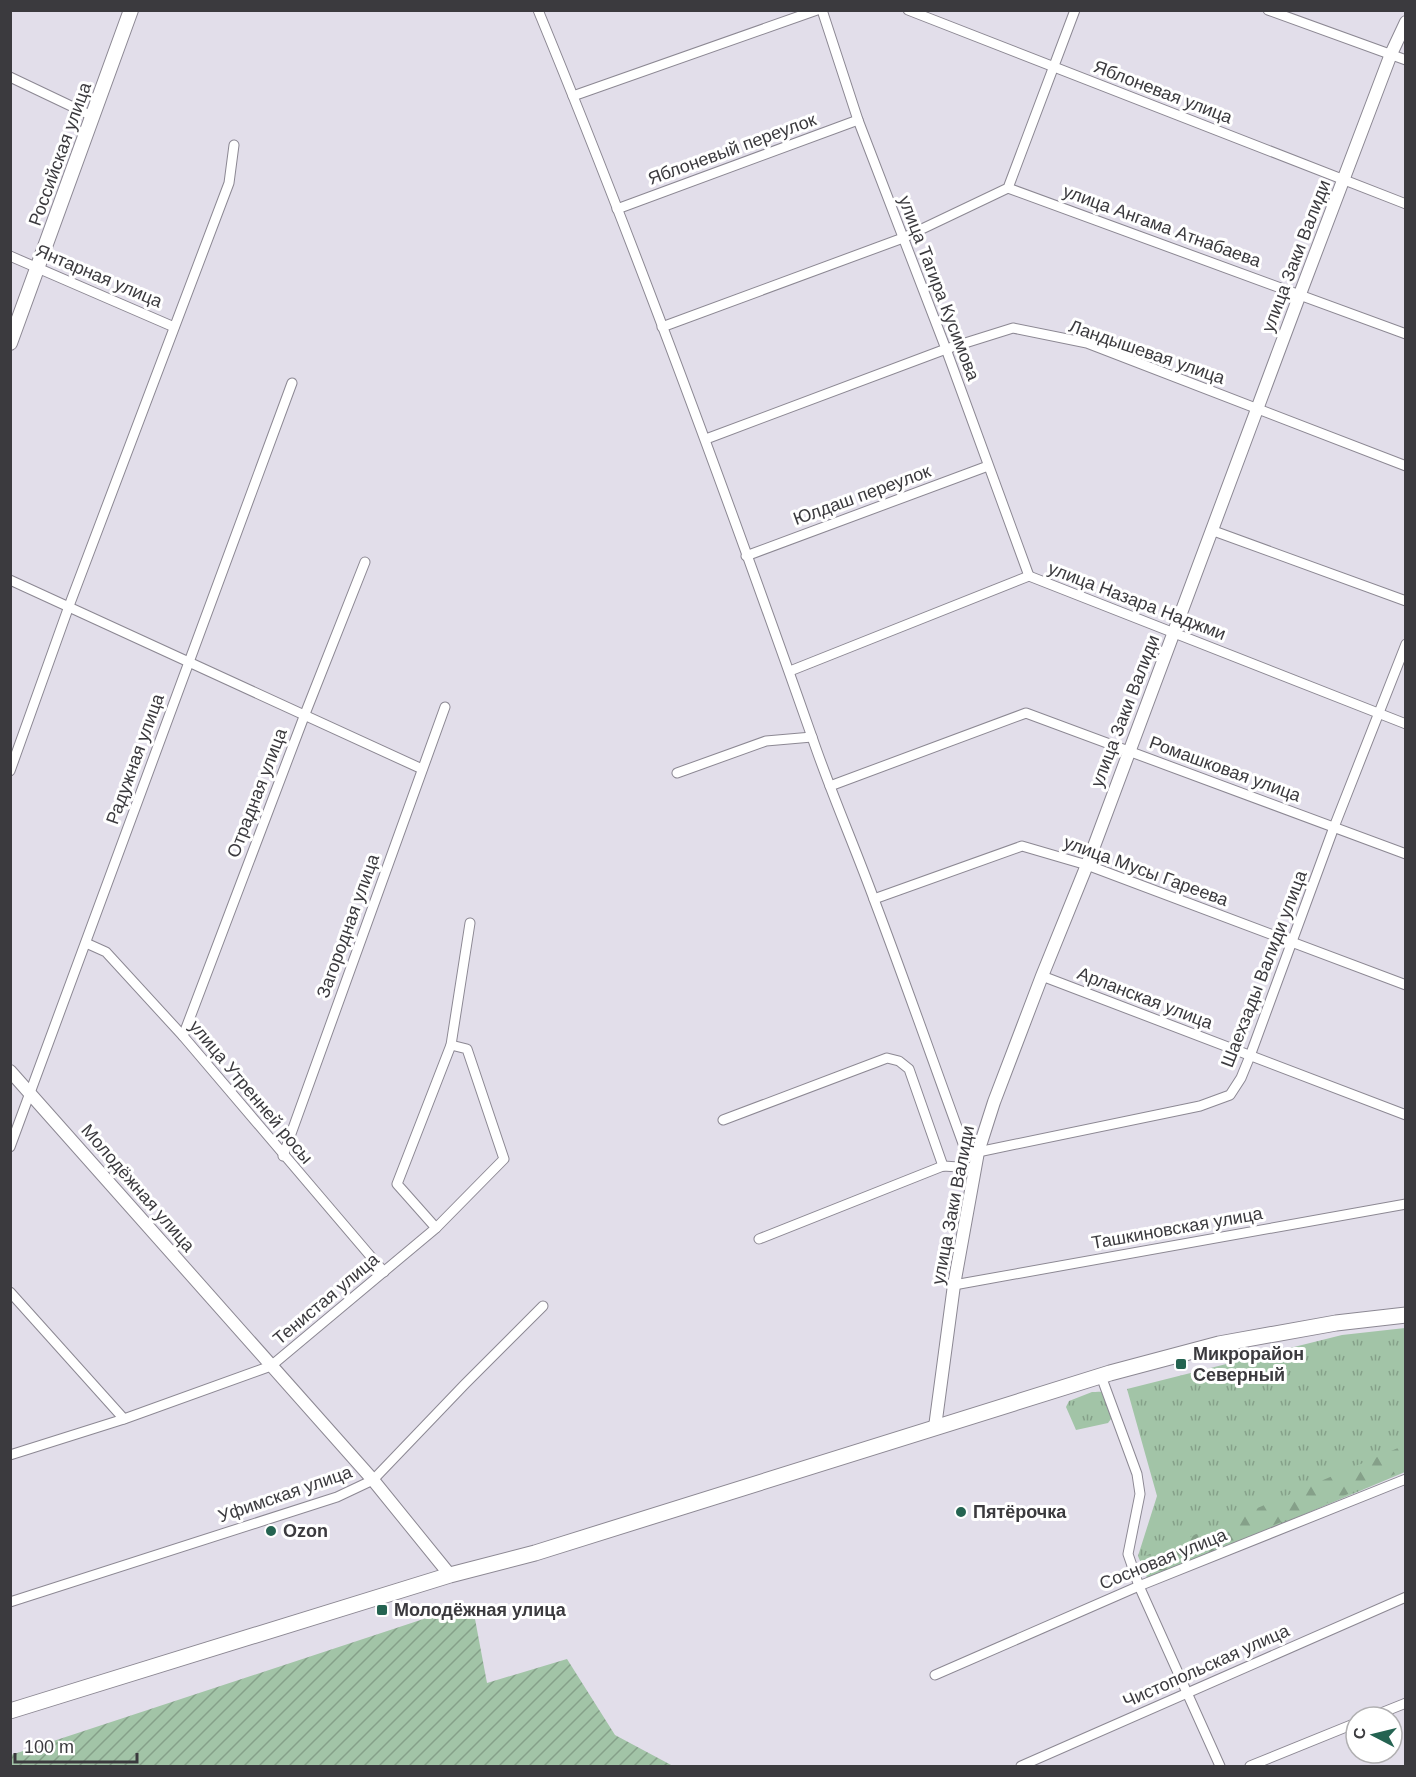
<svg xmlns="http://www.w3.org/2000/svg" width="1416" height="1777" viewBox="0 0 1416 1777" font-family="Helvetica,sans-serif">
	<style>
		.grass { fill: url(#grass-tufts) }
		.forest { fill: url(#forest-firs) }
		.garden { fill: url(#garden-furrows) }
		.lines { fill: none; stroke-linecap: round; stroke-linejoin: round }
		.minor-casing { stroke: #8c8893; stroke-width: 11 }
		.tertiary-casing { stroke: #8c8893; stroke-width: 14 }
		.secondary-casing { stroke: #8c8893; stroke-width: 16 }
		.primary-casing { stroke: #8c8893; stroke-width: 17 }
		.minor { stroke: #fff; stroke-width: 9 }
		.tertiary { stroke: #fff; stroke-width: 12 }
		.secondary { stroke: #fff; stroke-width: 14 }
		.primary { stroke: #fff; stroke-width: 15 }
		.poi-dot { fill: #246351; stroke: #fff; stroke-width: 2 }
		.labels { text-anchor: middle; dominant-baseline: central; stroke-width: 6; stroke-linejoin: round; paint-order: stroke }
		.street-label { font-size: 18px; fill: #3b3a3e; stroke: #fff }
		.poi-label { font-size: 18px; font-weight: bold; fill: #3b3a3e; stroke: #fff; text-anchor: start }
	</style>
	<defs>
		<pattern id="grass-tufts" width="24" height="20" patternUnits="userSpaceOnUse" patternTransform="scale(1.5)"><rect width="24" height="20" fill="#a2c4a7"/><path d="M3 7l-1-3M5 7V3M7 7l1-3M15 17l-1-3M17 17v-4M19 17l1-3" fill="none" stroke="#85a089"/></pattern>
		<pattern id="forest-firs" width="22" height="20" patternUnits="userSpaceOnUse" patternTransform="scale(1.5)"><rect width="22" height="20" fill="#a2c4a7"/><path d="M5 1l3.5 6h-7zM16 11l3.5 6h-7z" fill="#85a089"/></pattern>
		<pattern id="garden-furrows" width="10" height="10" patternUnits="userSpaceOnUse" patternTransform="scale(1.5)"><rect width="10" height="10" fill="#a2c4a7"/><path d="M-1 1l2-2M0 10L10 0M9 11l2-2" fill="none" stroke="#85a089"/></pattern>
	</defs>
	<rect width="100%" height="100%" fill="#e2deea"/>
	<g class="grass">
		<polygon points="1405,1328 1405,1472 1148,1580 1138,1556 1157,1496 1127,1389 1342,1335"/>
		<path d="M1092 1392C1096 1392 1101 1391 1103 1393 1109 1397 1111 1412 1111 1419L1108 1423 1076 1430 1066 1407 1069 1401Z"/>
	</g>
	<polygon class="forest" points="1405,1445 1405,1470 1150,1577 1143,1557"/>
	<polygon class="garden" points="472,1603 487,1683 567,1659 615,1735 673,1766 11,1766 11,1755"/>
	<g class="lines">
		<g class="minor-casing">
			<g id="minor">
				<path d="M538 10C637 250 726 493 812 737 831 793 855 847 875 902 906 984 935 1067 965 1149L978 1152 1200 1106 1230 1095 1241 1078 1250 1056 1334 827 1406 644"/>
				<polyline points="822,10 858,120 946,349 1029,576"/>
				<polyline points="908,10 1406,204"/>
				<polyline points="1268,10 1406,60"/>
				<polyline points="10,77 92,116"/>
				<polyline points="573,96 817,10"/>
				<polyline points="1008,188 1406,334"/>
				<polyline points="617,209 858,120"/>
				<polyline points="10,256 174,327"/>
				<polyline points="662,327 903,238 1008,188 1075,10"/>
				<polyline points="706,439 946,349 1013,328 1087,343 1406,466"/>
				<polyline points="1211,530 1406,601"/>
				<polyline points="746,556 988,466"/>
				<polyline points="10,580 422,769"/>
				<polyline points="790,671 1029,576 1406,724"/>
				<polyline points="10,771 69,606 229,183 234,145"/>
				<polyline points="677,773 766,741 812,737"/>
				<polyline points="830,786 1026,713 1406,854"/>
				<polyline points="874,899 1022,846 1087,865 1406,985"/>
				<polyline points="86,943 106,952 183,1036 384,1272"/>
				<polyline points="1042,976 1406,1115"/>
				<polyline points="183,1036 305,714 365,562"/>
				<polyline points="723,1120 887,1058 899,1061 909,1069 943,1166"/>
				<polyline points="10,1147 292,383"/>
				<polyline points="283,1156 445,707"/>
				<polyline points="436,1228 397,1184 451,1045 470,923"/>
				<polyline points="759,1239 943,1166 975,1168"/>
				<polyline points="954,1285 1406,1204"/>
				<polyline points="10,1292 124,1419"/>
				<polyline points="1101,1376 1137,1474 1140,1494 1128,1554 1139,1586 1220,1766"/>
				<polyline points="10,1455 124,1419 271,1366 436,1228 504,1159 467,1049 451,1045"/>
				<polyline points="10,1602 337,1497 373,1480 465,1384 543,1306"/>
				<polyline points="935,1675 1139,1586 1406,1479"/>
				<polyline points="1371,1717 1406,1703"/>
				<polyline points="1021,1766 1406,1597"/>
				<polyline points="1250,1766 1356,1723"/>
			</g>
		</g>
		<g class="tertiary-casing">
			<g id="tertiary">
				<polyline points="10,1071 373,1480 450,1575"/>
				<polyline points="935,1427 954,1285 978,1152 994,1102 1042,976 1087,865 1300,294 1391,54 1406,22"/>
			</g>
		</g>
		<g class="secondary-casing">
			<polyline id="secondary" points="10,343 131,10"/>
		</g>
		<g class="primary-casing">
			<polyline id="primary" points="10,1711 450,1575 535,1553 1110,1373 1219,1344 1336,1323 1406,1315"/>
		</g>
		<use href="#minor" class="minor"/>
		<use href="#tertiary" class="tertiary"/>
		<use href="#secondary" class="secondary"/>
		<use href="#primary" class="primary"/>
	</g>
	<g class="poi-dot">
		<rect x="1175" y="1358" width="12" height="12" rx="3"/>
		<circle cx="961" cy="1512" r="6"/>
		<circle cx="271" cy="1531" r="6"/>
		<rect x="376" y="1604" width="12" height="12" rx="3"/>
	</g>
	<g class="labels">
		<g class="street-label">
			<text transform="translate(1163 92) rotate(21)">Яблоневая улица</text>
			<text transform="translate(732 149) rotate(-20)">Яблоневый переулок</text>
			<text transform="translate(60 154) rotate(-70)">Российская улица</text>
			<text transform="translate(1162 226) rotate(20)">улица Ангама Атнабаева</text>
			<text transform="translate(1296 256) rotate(-69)">улица Заки Валиди</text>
			<text transform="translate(99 276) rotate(23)">Янтарная улица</text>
			<text transform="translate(939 288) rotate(69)">улица Тагира Кусимова</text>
			<text transform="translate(1147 352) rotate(19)">Ландышевая улица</text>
			<text transform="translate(862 495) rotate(-20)">Юлдаш переулок</text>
			<text transform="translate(1137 601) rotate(21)">улица Назара Наджми</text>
			<text transform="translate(1125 711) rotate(-69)">улица Заки Валиди</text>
			<text transform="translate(135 759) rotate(-70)">Радужная улица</text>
			<text transform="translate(1225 769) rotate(20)">Ромашковая улица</text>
			<text transform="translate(257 793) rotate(-69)">Отрадная улица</text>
			<text transform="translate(1146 871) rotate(20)">улица Мусы Гареева</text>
			<text transform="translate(348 926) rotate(-70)">Загородная улица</text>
			<text transform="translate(1264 969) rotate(-69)">Шаехзады Валиди улица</text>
			<text transform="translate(1145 998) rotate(21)">Арланская улица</text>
			<text transform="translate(251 1092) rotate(50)">улица Утренней росы</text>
			<text transform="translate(138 1188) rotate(49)">Молодёжная улица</text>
			<text transform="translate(953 1205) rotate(-79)">улица Заки Валиди</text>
			<text transform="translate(1177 1228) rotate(-10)">Ташкиновская улица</text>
			<text transform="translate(326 1299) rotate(-40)">Тенистая улица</text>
			<text transform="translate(285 1494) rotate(-19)">Уфимская улица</text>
			<text transform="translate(1163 1559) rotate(-22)">Сосновая улица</text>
			<text transform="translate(1206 1666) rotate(-24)">Чистопольская улица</text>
		</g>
		<g class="poi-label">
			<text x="1193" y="1354">Микрорайон<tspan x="1193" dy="21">Северный</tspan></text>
			<text x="973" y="1512">Пятёрочка</text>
			<text x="283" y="1531">Ozon</text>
			<text x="394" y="1610">Молодёжная улица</text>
		</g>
	</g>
	<rect width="1416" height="1777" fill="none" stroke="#3b3a3e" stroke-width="24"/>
	<g transform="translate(1374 1735) rotate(277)"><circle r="28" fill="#ffffff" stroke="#b1b0b2" stroke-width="1.5"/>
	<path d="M0-4.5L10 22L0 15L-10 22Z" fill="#246351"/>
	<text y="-9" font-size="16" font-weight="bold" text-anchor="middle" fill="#3b3a3e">С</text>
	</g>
	<path d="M15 1753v9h122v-9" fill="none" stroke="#3b3a3e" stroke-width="3"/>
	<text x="24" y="1753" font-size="18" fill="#3b3a3e" stroke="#ffffff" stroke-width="4.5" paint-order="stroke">100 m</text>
</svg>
